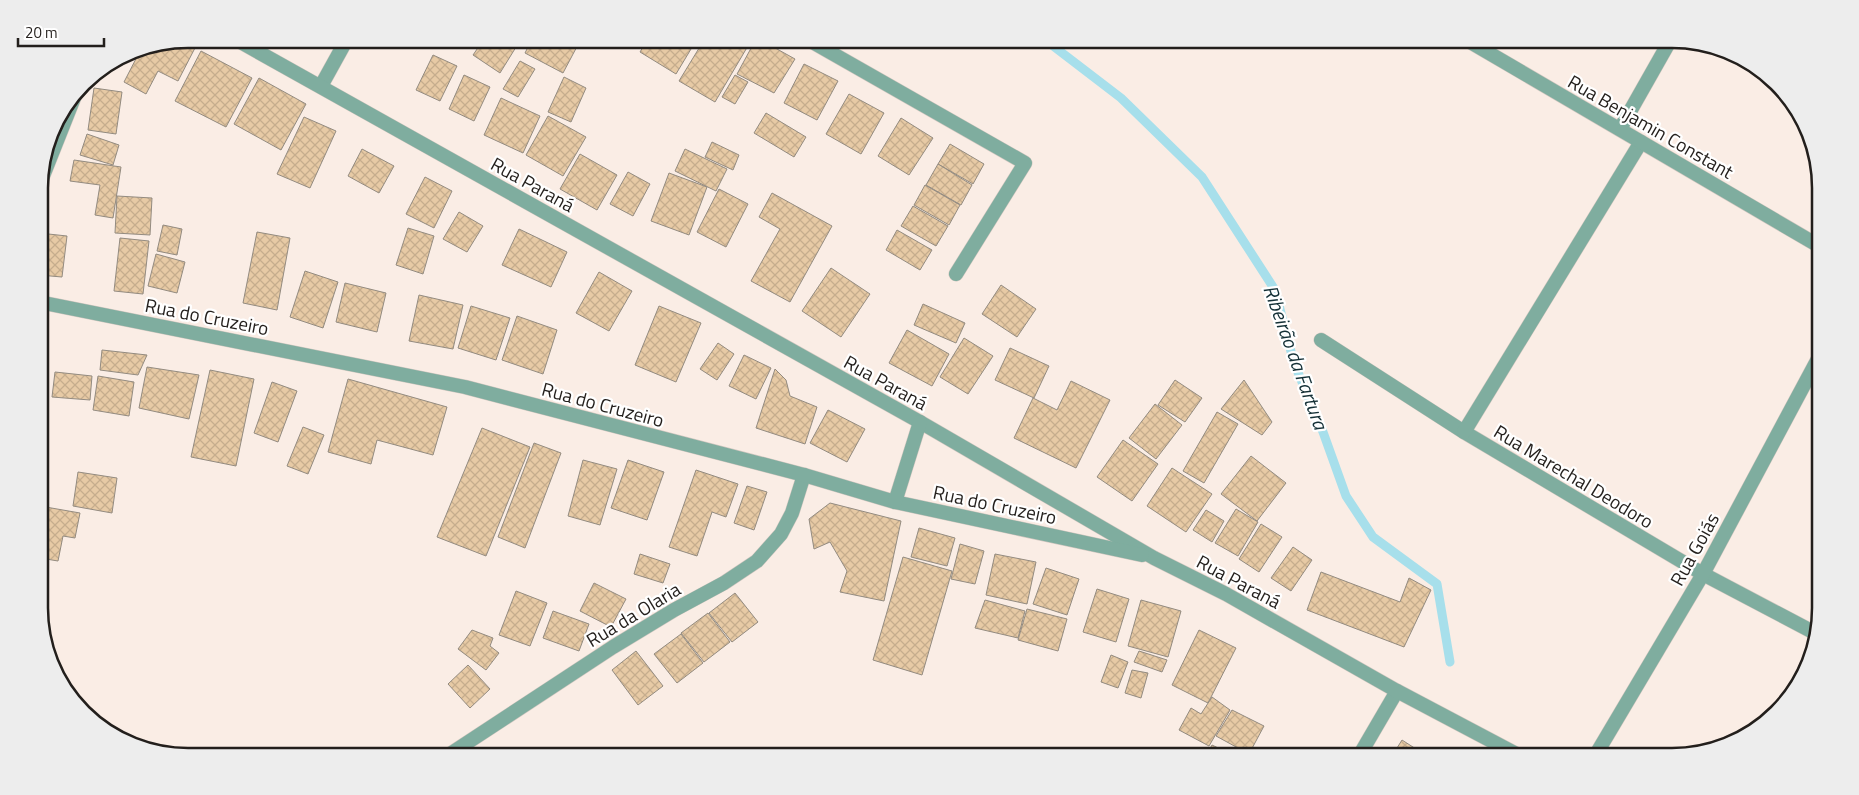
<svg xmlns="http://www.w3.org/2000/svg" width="1859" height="795" viewBox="0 0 1859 795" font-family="'Titillium Web',sans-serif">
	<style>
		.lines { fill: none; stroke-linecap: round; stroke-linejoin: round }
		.stream { stroke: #a7dfeb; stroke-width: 9 }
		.building { fill: url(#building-cross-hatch); stroke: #938b80 }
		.minor-casing { stroke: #d3c8c1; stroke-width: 15 }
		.tertiary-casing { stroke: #d3c8c1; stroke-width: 15 }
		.minor { stroke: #7fad9f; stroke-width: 14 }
		.tertiary { stroke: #7fad9f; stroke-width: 14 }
		.labels { text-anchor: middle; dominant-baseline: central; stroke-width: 4.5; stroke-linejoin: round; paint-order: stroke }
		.street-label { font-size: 19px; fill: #231f1c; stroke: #fff }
		.water-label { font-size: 20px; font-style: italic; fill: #143036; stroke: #fff }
		.rim { fill: none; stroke: #231f1c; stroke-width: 2.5 }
	</style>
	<defs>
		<pattern id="building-cross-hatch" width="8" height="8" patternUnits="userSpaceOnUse" patternTransform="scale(1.25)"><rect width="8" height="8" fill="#e7caa5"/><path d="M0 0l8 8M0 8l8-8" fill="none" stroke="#c6ad8d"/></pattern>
	</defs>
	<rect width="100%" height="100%" fill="#faede5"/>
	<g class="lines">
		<polyline class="stream" points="1044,39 1121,98 1202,177 1275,290 1294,363 1323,432 1346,496 1373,537 1437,584 1450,662"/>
	</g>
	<g class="building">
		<polygon points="307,39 323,39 320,45"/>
		<polygon points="484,39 521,39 500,73 473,55"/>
		<polygon points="532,39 581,39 563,73 525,53"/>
		<polygon points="648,39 697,39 676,74 640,52"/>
		<polygon points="702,39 752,39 715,102 679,81 704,40"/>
		<polygon points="756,39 759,39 795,59 774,93 737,74"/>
		<polygon points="183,40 196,46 178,81 158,71 146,94 124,82 140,51 138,49"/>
		<polygon points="201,51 252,78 226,127 175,101"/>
		<polygon points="433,55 457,66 440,101 416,90"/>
		<polygon points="520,61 535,69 518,97 503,89"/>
		<polygon points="804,64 838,81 817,120 784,103"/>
		<polygon points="464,75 490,87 474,121 449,109"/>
		<polygon points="735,75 748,82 735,104 722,97"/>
		<polygon points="564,77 586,88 571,122 548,112"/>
		<polygon points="259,78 306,104 281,150 234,124"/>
		<polygon points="94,88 122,92 116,134 88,130"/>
		<polygon points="849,94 884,113 861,154 826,134"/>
		<polygon points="501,98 540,116 523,153 484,135"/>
		<polygon points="766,113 806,137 794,157 754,133"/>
		<polygon points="548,116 586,137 563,176 526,155"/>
		<polygon points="304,117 336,131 310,188 277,174"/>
		<polygon points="901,118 933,138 909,175 878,156"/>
		<polygon points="87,134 119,145 113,165 80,155"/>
		<polygon points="712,142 739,155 733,170 705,157"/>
		<polygon points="950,144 984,164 973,184 938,164"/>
		<polygon points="362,149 394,166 379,193 348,176"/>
		<polygon points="685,149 727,169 716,191 675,171"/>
		<polygon points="580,154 617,175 597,210 560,189"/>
		<polygon points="74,160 121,167 113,218 95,215 100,185 70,181"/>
		<polygon points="938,164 972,185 961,205 926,185"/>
		<polygon points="628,172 650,184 633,216 610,204"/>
		<polygon points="669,173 707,187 689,235 651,221"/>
		<polygon points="425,177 452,191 434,228 406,214"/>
		<polygon points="925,185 960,205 949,225 914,205"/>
		<polygon points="719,189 748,204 726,247 697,232"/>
		<polygon points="772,193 832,226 790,302 751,281 780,229 759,217"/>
		<polygon points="117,196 152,198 150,235 115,233"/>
		<polygon points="913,206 948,226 936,246 901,226"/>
		<polygon points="459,212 483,226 467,252 443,239"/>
		<polygon points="163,225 182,229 177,255 157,251"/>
		<polygon points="408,228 434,236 423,274 396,265"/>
		<polygon points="519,229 567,252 551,287 502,265"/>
		<polygon points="897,230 932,250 920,270 886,250"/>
		<polygon points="257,232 290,238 277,310 243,303"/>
		<polygon points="39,233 67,236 62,277 39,275"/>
		<polygon points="120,238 149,241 143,294 114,291"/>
		<polygon points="156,254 185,262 177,293 148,286"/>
		<polygon points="831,268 870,294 841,337 802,311"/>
		<polygon points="305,271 338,282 323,328 290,317"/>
		<polygon points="599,272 632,291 609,331 576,313"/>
		<polygon points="345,283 386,293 377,332 336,322"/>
		<polygon points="1001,285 1036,309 1017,337 982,314"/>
		<polygon points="419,295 463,305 453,349 409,341"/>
		<polygon points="923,304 965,323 956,343 914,325"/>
		<polygon points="471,306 510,318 496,360 458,348"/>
		<polygon points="659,306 701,323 676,382 635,365"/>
		<polygon points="517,316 557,330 543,374 502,360"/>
		<polygon points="907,330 949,354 932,386 889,363"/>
		<polygon points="964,338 993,356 968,394 940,377"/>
		<polygon points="718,343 734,354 717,380 700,369"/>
		<polygon points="1010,348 1049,366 1034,398 995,380"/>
		<polygon points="102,350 147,355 138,375 100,370"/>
		<polygon points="744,355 771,368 756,399 729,386"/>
		<polygon points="147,367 199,375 189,419 139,408"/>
		<polygon points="775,369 786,380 790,396 817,407 805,444 756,428"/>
		<polygon points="210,370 254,379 236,466 191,457"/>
		<polygon points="55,372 92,376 90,400 52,397"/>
		<polygon points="98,376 134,382 129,416 93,410"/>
		<polygon points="348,379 447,407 433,455 377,440 371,464 328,452"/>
		<polygon points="1175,380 1202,398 1185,422 1158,405"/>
		<polygon points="1244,380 1272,422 1262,435 1221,409"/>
		<polygon points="1071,381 1110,400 1076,468 1014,438 1033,398 1057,410"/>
		<polygon points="272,382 297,391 278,442 254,433"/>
		<polygon points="1155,404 1182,425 1156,459 1129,438"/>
		<polygon points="828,410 865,429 847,462 810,443"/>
		<polygon points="1217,412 1238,424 1204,483 1183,471"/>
		<polygon points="303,427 324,435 308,474 287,466"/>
		<polygon points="482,428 530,447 486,556 437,537"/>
		<polygon points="1123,440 1158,464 1132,501 1097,477"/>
		<polygon points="534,443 561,453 525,548 498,537"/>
		<polygon points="1251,456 1286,483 1257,521 1221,494"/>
		<polygon points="40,460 46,462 40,492"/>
		<polygon points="583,460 617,469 600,525 568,516"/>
		<polygon points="628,460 664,472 647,520 611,508"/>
		<polygon points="1172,468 1212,494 1186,532 1147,506"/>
		<polygon points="696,470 738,484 726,517 712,512 697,556 669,547"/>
		<polygon points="78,472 117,478 112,513 73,506"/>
		<polygon points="747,486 767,492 754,530 734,523"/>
		<polygon points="830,503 901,521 884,601 840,592 847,571 830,542 814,549 809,519"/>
		<polygon points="40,506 80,513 75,538 63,536 58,561 40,558"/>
		<polygon points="1236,509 1258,522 1238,556 1215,543"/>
		<polygon points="1206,510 1224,521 1212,542 1193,530"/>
		<polygon points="1261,524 1282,537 1259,572 1239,559"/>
		<polygon points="919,528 955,538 947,566 911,557"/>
		<polygon points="960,544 984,551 975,584 951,579"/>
		<polygon points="1293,547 1312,560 1291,591 1271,578"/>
		<polygon points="640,554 670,564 663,583 634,574"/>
		<polygon points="995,554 1036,562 1027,604 986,595"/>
		<polygon points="903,557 952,571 922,675 873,660"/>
		<polygon points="1046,568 1079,579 1067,615 1033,604"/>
		<polygon points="1321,572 1400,602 1409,578 1431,590 1404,647 1307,610"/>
		<polygon points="594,583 626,599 611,627 580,611"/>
		<polygon points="1097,589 1129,599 1116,642 1083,632"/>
		<polygon points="516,591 547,603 530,646 499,635"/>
		<polygon points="735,593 758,622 732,642 709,613"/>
		<polygon points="985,600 1025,611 1018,638 975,628"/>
		<polygon points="1141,600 1181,611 1168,657 1128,646"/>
		<polygon points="1027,609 1067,619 1058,651 1018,640"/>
		<polygon points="553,611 589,624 579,651 543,638"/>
		<polygon points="708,613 730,642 704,662 681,633"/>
		<polygon points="472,630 493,638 490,646 499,653 486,670 458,649"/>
		<polygon points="1199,630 1236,648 1208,703 1172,685"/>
		<polygon points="681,634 703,663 677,683 654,654"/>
		<polygon points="636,651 663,686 638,705 612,670"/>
		<polygon points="1139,651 1167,660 1162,672 1134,662"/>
		<polygon points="1111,655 1128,662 1118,688 1101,682"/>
		<polygon points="468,665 490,689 470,708 448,684"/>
		<polygon points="1132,670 1148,673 1141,698 1125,693"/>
		<polygon points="1212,697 1230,710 1209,746 1179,730 1191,708 1201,714"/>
		<polygon points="1232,710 1264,726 1249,754 1216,736"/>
		<polygon points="1402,740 1427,756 1392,756"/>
		<polygon points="1212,745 1235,756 1206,756"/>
		<polygon points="497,750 501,756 487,756"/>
	</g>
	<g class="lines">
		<g class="minor-casing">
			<g id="minor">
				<polyline points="807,39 1025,163 956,274"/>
				<polyline points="321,86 347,39"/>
				<polyline points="1620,129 1671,39"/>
				<polyline points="1321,340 1464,432 1703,574 1815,633"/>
				<polyline points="1464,432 1641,142"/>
				<polyline points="447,756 613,647 674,610 724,583 757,561 781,534 792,513 804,475"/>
				<polyline points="1359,756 1397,691"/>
				<polyline points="1595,756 1703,574 1819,357"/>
			</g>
		</g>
		<g class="tertiary-casing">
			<g id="tertiary">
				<polyline points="235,39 920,422 1154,558 1226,594 1397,691 1520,756"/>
				<polyline points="1465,39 1819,246"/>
				<polyline points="39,186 76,93"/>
				<polyline points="39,302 465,387 804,475 895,502 1142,555"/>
				<polyline points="895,502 920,422"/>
			</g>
		</g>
		<use href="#minor" class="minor"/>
		<use href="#tertiary" class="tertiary"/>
	</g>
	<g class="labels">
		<g class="street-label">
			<text transform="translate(1651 126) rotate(30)">Rua Benjamin Constant</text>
			<text transform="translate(533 184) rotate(29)">Rua Paraná</text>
			<text transform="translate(207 316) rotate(11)">Rua do Cruzeiro</text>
			<text transform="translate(886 382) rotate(29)">Rua Paraná</text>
			<text transform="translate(603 404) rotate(15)">Rua do Cruzeiro</text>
			<text transform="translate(1574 476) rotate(31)">Rua Marechal Deodoro</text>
			<text transform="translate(995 504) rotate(12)">Rua do Cruzeiro</text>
			<text transform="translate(1694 549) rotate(-61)">Rua Goiás</text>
			<text transform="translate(1239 581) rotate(28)">Rua Paraná</text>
			<text transform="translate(633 614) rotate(-31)">Rua da Olaria</text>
		</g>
		<g class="water-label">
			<text transform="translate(1296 357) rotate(70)">Ribeirão da Fartura</text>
		</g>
	</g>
	<path d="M0 0H1859V795H0ZM188 48H1672A140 140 0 0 1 1812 188V608A140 140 0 0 1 1672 748H188A140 140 0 0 1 48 608V188A140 140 0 0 1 188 48Z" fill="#ededed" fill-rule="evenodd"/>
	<path class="rim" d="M188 48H1672A140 140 0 0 1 1812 188V608A140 140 0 0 1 1672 748H188A140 140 0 0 1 48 608V188A140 140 0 0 1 188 48Z"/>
	<path d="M18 38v8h86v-8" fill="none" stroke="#231f1c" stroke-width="2.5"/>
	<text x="25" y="38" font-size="15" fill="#231f1c" stroke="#ffffff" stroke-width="4" paint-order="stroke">20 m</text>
</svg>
